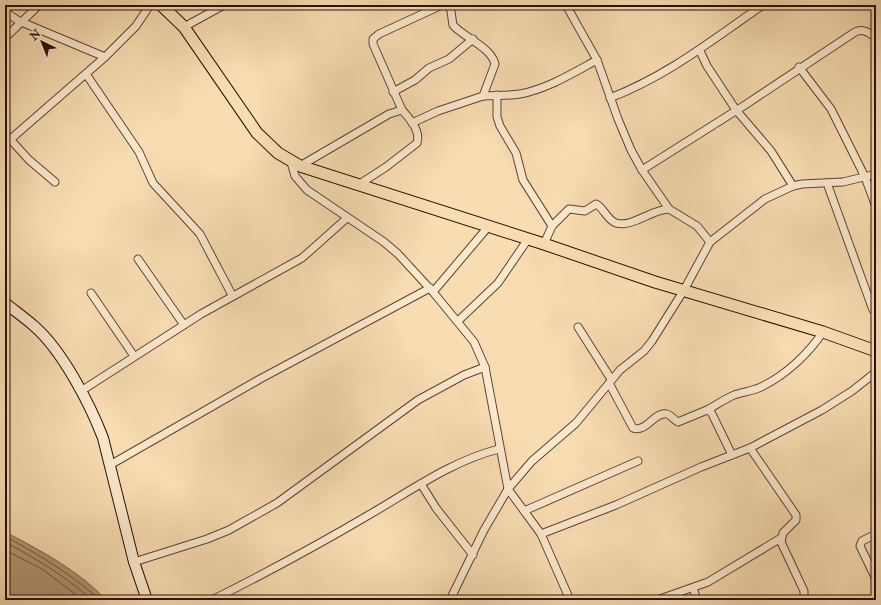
<svg xmlns="http://www.w3.org/2000/svg" width="881" height="605" viewBox="0 0 881 605" font-family="'IM FELL Double Pica',serif">
	<style>
		.water { fill: #b39676; stroke: #7d6048 }
		.lines { fill: none; stroke-linecap: round; stroke-linejoin: round }
		.shore { stroke: #70523c; stroke-width: 1 }
		.street-casing { stroke: #60422f; stroke-width: 9 }
		.secondary-casing { stroke: #2d0e03; stroke-width: 12 }
		.primary-casing { stroke: #2d0e03; stroke-width: 13 }
		.street { stroke: #fae8cd; stroke-width: 7 }
		.secondary { stroke: #fae8cd; stroke-width: 10 }
		.primary { stroke: #f8dcb2; stroke-width: 11 }
	</style>
	<rect width="100%" height="100%" fill="#f8dcb2"/>
	<filter id="stains"><feTurbulence type="fractalNoise" baseFrequency=".005" numOctaves="4"/><feColorMatrix values="0 0 0 0 .2 0 0 0 0 .09 0 0 0 0 .02 0 0 0 .5 -.17"/></filter>
	<radialGradient id="worn" r=".72"><stop offset=".6" stop-color="#630" stop-opacity="0"/><stop offset="1" stop-color="#630" stop-opacity=".3"/></radialGradient>
	<path class="water" d="M5 535H11C45 553 80 572 106 600H8L5 598Z"/>
	<g class="lines">
		<g class="shore">
			<path d="M5 539H10C43 557 72 575 100 600"/>
			<path d="M5 544H9C39 561 67 577 92 600"/>
			<polyline points="5,550 42,569 83,600"/>
		</g>
		<g class="street-casing">
			<g id="street">
				<polyline points="5,12 19,21 105,57"/>
				<polyline points="184,27 224,5"/>
				<polyline points="5,38 39,5"/>
				<polyline points="700,51 707,66 736,110 771,151 793,186"/>
				<polyline points="799,67 831,109 865,177 876,207"/>
				<polyline points="86,74 139,152 153,183 200,234 232,295"/>
				<polyline points="393,92 415,80 429,68 449,59 473,39"/>
				<polyline points="497,95 497,117 500,126 516,153 523,180 552,226"/>
				<path d="M483 96C495 95 508 96 520 94 547 89 573 73 597 60"/>
				<path d="M610 98C669 75 712 40 763 5"/>
				<polyline points="402,110 373,44 373,39 379,34 442,5"/>
				<path d="M412 123 438 111 483 96 495 64C491 47 463 37 453 25L450 5"/>
				<polyline points="10,139 29,160 55,182"/>
				<polyline points="5,144 105,57 136,26 150,5"/>
				<polyline points="291,162 295,176 307,190 384,242 398,254 433,292 474,342 485,367 508,489 541,534 570,600"/>
				<path d="M300 166 389 114 402 110C410 119 421 131 417 143L386 167 358 185"/>
				<path d="M642 170 745 105 855 32C864 28 869 33 876 38"/>
				<polyline points="827,183 873,310"/>
				<polyline points="710,242 765,199 793,186 802,184 843,182 876,174"/>
				<path d="M544 244 552 226 569 209 585 211 596 204C604 208 607 220 616 223 632 228 652 209 669 209"/>
				<polyline points="138,259 184,325"/>
				<polyline points="433,292 488,227"/>
				<polyline points="91,293 134,356"/>
				<polyline points="458,321 498,283 528,239"/>
				<polyline points="578,327 611,379"/>
				<path d="M609 383 633 428C646 433 655 411 667 414 671 415 674 420 678 422L707 410 711 412 714 418 732 455"/>
				<polyline points="81,391 201,314 302,258 347,218"/>
				<path d="M707 410C716 405 725 399 734 395 743 392 753 391 761 387 786 375 808 354 823 332"/>
				<polyline points="750,448 796,515 796,520 783,533 781,542 804,591 804,600"/>
				<polyline points="110,465 260,379 430,288"/>
				<polyline points="421,484 436,508 473,555"/>
				<polyline points="524,511 638,461"/>
				<polyline points="541,534 616,505 701,467 750,448 822,410 852,391 876,372"/>
				<polyline points="876,534 862,541 860,546 876,579"/>
				<polyline points="134,562 207,539 229,530 277,503 418,400 464,375 485,367"/>
				<polyline points="693,588 697,600"/>
				<path d="M212 600C264 574 316 546 367 516 409 492 451 461 499 449"/>
				<polyline points="450,600 484,530 508,489 532,461 576,423 620,370 644,351 652,341 684,290 710,242 697,226 669,209 642,170 631,150 618,119 597,60 566,5"/>
				<polyline points="657,600 708,582 781,538"/>
			</g>
		</g>
		<g class="secondary-casing">
			<path id="secondary" d="M5 303C15 311 25 318 34 326 62 350 90 404 103 438L134 562 147 600"/>
		</g>
		<g class="primary-casing">
			<polyline id="primary" points="161,5 184,27 257,133 278,153 300,166 544,244 655,282 823,332 876,351"/>
		</g>
		<use href="#street" class="street"/>
		<use href="#secondary" class="secondary"/>
		<use href="#primary" class="primary"/>
	</g>
	<rect width="881" height="605" fill="none" stroke="#f8dcb2" stroke-width="20"/>
	<rect x="6" y="6" width="869" height="593" fill="none" stroke="#2d0e03" stroke-width="2"/>
	<rect x="10" y="10" width="861" height="585" fill="none" stroke="#2d0e03"/>
	<g transform="translate(42 42) rotate(317)" stroke="#fae8cd" stroke-width="3" paint-order="stroke">
	<path d="M0-3L7 15L0 10L-7 15Z" fill="#2d0e03"/>
	<text y="-6" font-size="11" font-weight="bold" text-anchor="middle" fill="#2d0e03">N</text>
	</g>
	<rect width="100%" height="100%" filter="url(#stains)"/>
	<rect width="100%" height="100%" fill="url(#worn)"/>
</svg>
